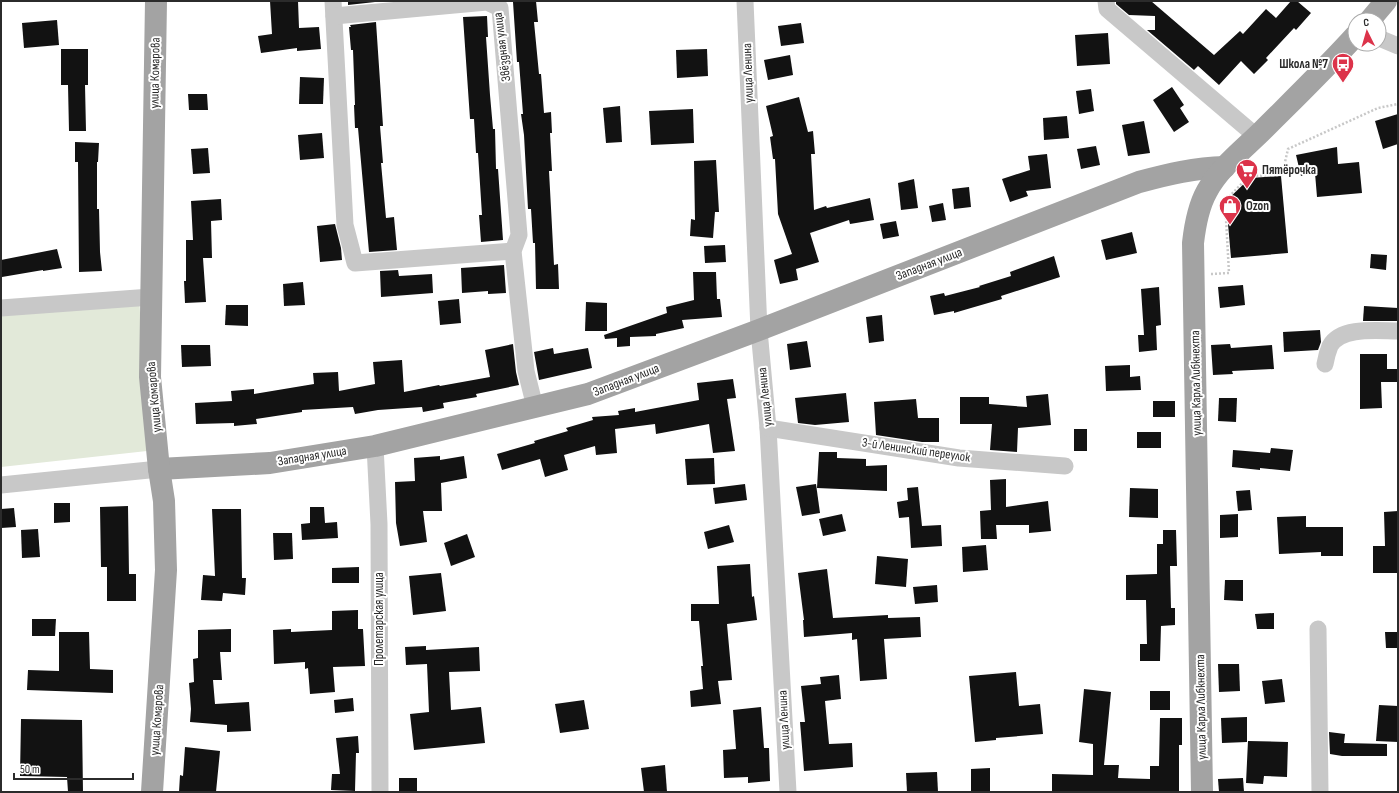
<svg xmlns="http://www.w3.org/2000/svg" width="1399" height="793" viewBox="0 0 1399 793" font-family="'Sofia Sans Condensed',sans-serif">
	<style>
		.green { fill: #e2e9d9 }
		.building { fill: #121212 }
		.lines { fill: none; stroke-linecap: round; stroke-linejoin: round }
		.path { stroke: #c8c8c8; stroke-width: 2.5; stroke-dasharray: 2 2; stroke-linecap: butt }
		.minor { stroke: #c8c8c8; stroke-width: 17 }
		.major { stroke: #a3a3a3; stroke-width: 22 }
		.labels { text-anchor: middle; dominant-baseline: central; stroke-width: 4; stroke-linejoin: round; paint-order: stroke }
		.street-label { font-size: 13px; fill: #2b2b2b; stroke: #fff }
		.poi-label { font-size: 13px; font-weight: bold; fill: #2b2b2b; stroke: #fff; text-anchor: start }
	</style>
	<rect width="100%" height="100%" fill="#fff"/>
	<polygon class="green" points="139,293 147,451 1,467 1,301"/>
	<g class="building">
		<polygon points="270,1 298,1 299,28 319,27 321,49 297,51 297,48 261,53 258,36 272,34"/>
		<polygon points="348,1 375,1 375,2 348,5"/>
		<polygon points="527,1 536,1 538,22 534,22 539,74 541,74 544,113 551,112 552,133 550,133 552,171 549,171 551,208 554,265 558,264 559,289 536,289 535,243 533,243 531,209 528,209 524,135 521,114 523,114 519,62 517,62 513,2"/>
		<polygon points="1116,1 1151,1 1214,55 1240,31 1243,34 1266,9 1276,18 1291,1 1297,1 1311,13 1296,30 1294,28 1266,58 1268,60 1254,74 1241,61 1219,85 1198,66 1194,70 1147,30 1155,30 1155,16 1129,15 1116,4"/>
		<polygon points="487,16 488,37 486,37 490,95 493,129 495,129 496,169 498,169 503,240 481,242 479,215 482,215 478,153 476,153 474,119 470,119 463,17"/>
		<polygon points="57,20 59,45 24,48 22,23"/>
		<polygon points="376,22 383,126 380,126 383,163 381,163 386,218 394,217 397,250 369,252 358,128 355,128 354,105 355,105 353,50 351,50 349,27 351,27 350,25"/>
		<polygon points="801,23 804,43 781,46 778,26"/>
		<polygon points="1108,33 1110,64 1077,66 1075,35"/>
		<polygon points="61,49 88,49 88,85 85,85 86,131 69,131 68,85 61,85"/>
		<polygon points="707,49 708,76 677,78 676,50"/>
		<polygon points="790,55 793,75 768,80 764,60"/>
		<polygon points="300,77 324,78 323,104 299,104"/>
		<polygon points="1172,87 1184,105 1180,108 1189,122 1174,132 1153,100"/>
		<polygon points="1091,89 1094,111 1079,114 1076,91"/>
		<polygon points="188,94 207,94 208,110 189,110"/>
		<polygon points="799,97 808,132 813,131 815,154 811,154 814,210 826,206 827,208 870,198 874,220 850,224 849,220 810,233 819,262 796,269 798,280 780,284 774,260 792,254 778,214 775,159 773,159 770,137 773,136 766,106"/>
		<polygon points="620,106 622,142 606,143 603,108"/>
		<polygon points="693,109 694,143 651,145 649,111"/>
		<polygon points="1398,114 1398,144 1383,149 1375,121"/>
		<polygon points="1067,116 1069,138 1044,140 1043,118"/>
		<polygon points="1144,121 1150,153 1128,156 1122,125"/>
		<polygon points="322,133 324,158 300,160 298,135"/>
		<polygon points="75,142 99,143 98,162 97,162 97,209 99,209 100,252 102,271 79,272 78,162 75,162"/>
		<polygon points="1096,146 1100,165 1081,169 1077,149"/>
		<polygon points="1337,147 1338,164 1359,162 1362,193 1317,197 1315,173 1301,176 1296,155"/>
		<polygon points="208,148 210,173 193,174 191,149"/>
		<polygon points="1047,154 1051,188 1026,191 1028,196 1010,202 1002,179 1030,170 1028,156"/>
		<polygon points="716,160 719,212 715,212 713,238 690,236 691,219 695,220 694,161"/>
		<polygon points="1281,176 1288,253 1231,258 1226,201 1250,178"/>
		<polygon points="914,179 918,208 901,210 898,183"/>
		<polygon points="969,187 971,207 954,209 952,189"/>
		<polygon points="221,199 222,220 211,221 212,258 203,258 206,302 185,303 184,281 186,281 186,240 193,240 191,201"/>
		<polygon points="943,203 946,220 932,222 929,206"/>
		<polygon points="896,221 899,236 883,239 880,224"/>
		<polygon points="335,224 341,248 342,260 320,262 317,226"/>
		<polygon points="1132,232 1137,253 1106,260 1101,240"/>
		<polygon points="725,245 726,262 705,263 704,246"/>
		<polygon points="57,249 62,268 43,271 43,270 2,277 1,260"/>
		<polygon points="1371,254 1387,255 1386,270 1370,268"/>
		<polygon points="1054,256 1060,277 1001,296 1002,299 971,308 954,313 954,311 934,315 930,296 944,293 945,296 980,287 979,286 1011,276 1010,272"/>
		<polygon points="504,265 506,293 488,294 488,291 462,293 461,268"/>
		<polygon points="398,270 399,276 432,274 433,293 381,297 380,271"/>
		<polygon points="693,272 716,272 717,299 720,299 722,317 682,320 684,328 656,334 656,336 630,337 630,346 617,347 617,338 605,339 604,335 667,313 666,307 694,300"/>
		<polygon points="303,282 305,305 284,306 283,284"/>
		<polygon points="1243,285 1245,305 1220,308 1218,287"/>
		<polygon points="1159,287 1161,325 1156,326 1157,350 1139,352 1138,335 1144,335 1141,289"/>
		<polygon points="459,299 461,323 440,325 438,301"/>
		<polygon points="586,302 607,303 607,331 585,331"/>
		<polygon points="226,305 248,305 248,326 225,325"/>
		<polygon points="1364,306 1398,308 1398,321 1363,321"/>
		<polygon points="882,315 884,341 869,343 866,317"/>
		<polygon points="1320,330 1321,342 1318,350 1284,352 1283,332"/>
		<polygon points="807,341 811,367 790,370 787,344"/>
		<polygon points="513,344 516,372 519,385 476,394 477,397 443,403 444,408 423,412 422,407 378,410 355,414 353,407 302,410 302,412 256,419 257,424 234,426 234,423 196,424 195,403 232,401 231,391 254,389 254,394 314,384 313,373 338,372 339,391 375,384 373,362 402,360 404,392 439,385 440,386 490,377 485,350"/>
		<polygon points="1230,344 1231,348 1272,345 1274,369 1232,371 1233,374 1213,375 1211,345"/>
		<polygon points="181,345 210,345 211,366 182,367"/>
		<polygon points="553,348 554,354 588,348 592,368 539,380 534,352"/>
		<polygon points="1360,354 1387,354 1387,369 1398,369 1398,382 1381,382 1382,408 1360,409"/>
		<polygon points="1130,365 1130,377 1140,376 1141,390 1106,391 1105,366"/>
		<polygon points="733,379 736,398 727,399 735,451 713,453 709,424 656,434 655,424 615,429 617,453 596,455 595,446 564,455 568,470 545,477 540,459 502,470 497,454 535,443 534,441 568,431 566,428 593,420 592,417 619,415 618,411 635,408 635,412 699,400 697,383"/>
		<polygon points="846,393 849,422 815,425 798,423 795,398"/>
		<polygon points="1048,394 1051,425 1018,428 1017,452 990,450 992,424 960,424 960,397 989,397 989,404 1027,407 1026,396"/>
		<polygon points="1219,398 1237,398 1236,422 1218,421"/>
		<polygon points="916,399 918,418 939,418 939,442 922,442 876,435 874,402"/>
		<rect x="1153" y="401" width="22" height="16"/>
		<rect x="1074" y="429" width="13" height="22"/>
		<rect x="1137" y="432" width="24" height="16"/>
		<polygon points="1271,448 1293,450 1290,471 1260,468 1260,470 1232,467 1233,450 1270,453"/>
		<polygon points="819,452 837,452 837,458 866,459 866,466 887,465 887,491 817,488"/>
		<polygon points="440,456 440,460 464,456 467,478 441,483 442,511 423,511 427,542 400,546 396,523 395,482 415,481 414,458"/>
		<polygon points="714,458 715,484 687,485 685,459"/>
		<polygon points="1006,479 1006,507 1048,501 1051,531 1029,533 1029,525 996,525 997,539 981,539 980,511 991,510 990,480"/>
		<polygon points="745,484 747,500 715,504 713,488"/>
		<polygon points="816,484 820,513 802,516 796,487"/>
		<polygon points="918,487 922,526 941,525 942,546 911,548 909,517 899,518 897,502 908,500 907,488"/>
		<polygon points="1130,488 1158,489 1158,518 1129,517"/>
		<polygon points="1250,490 1252,510 1238,511 1236,491"/>
		<polygon points="54,503 70,503 70,522 54,523"/>
		<polygon points="128,506 129,574 136,574 136,601 107,601 107,567 101,567 100,507"/>
		<polygon points="310,507 324,507 325,523 337,522 338,538 302,540 301,524 310,523"/>
		<polygon points="14,508 16,527 1,528 1,509"/>
		<polygon points="212,509 241,509 242,578 246,578 245,595 223,593 222,601 201,600 203,575 215,576"/>
		<polygon points="1398,511 1398,573 1373,573 1373,546 1385,546 1384,512"/>
		<polygon points="842,514 846,531 823,536 819,519"/>
		<polygon points="1238,514 1238,537 1220,538 1220,515"/>
		<polygon points="1306,516 1306,527 1343,527 1343,556 1321,556 1321,552 1279,554 1277,517"/>
		<polygon points="729,525 734,542 708,549 704,532"/>
		<polygon points="38,529 40,557 22,558 21,530"/>
		<polygon points="1163,530 1176,530 1177,566 1170,566 1171,608 1175,608 1175,625 1161,626 1160,661 1140,661 1140,644 1147,644 1146,600 1126,600 1126,575 1157,574 1157,544 1163,544"/>
		<polygon points="273,533 292,533 293,559 274,560"/>
		<polygon points="467,534 475,557 451,566 444,543"/>
		<polygon points="986,545 988,570 963,572 962,547"/>
		<polygon points="877,556 908,559 906,587 875,584"/>
		<polygon points="750,564 752,597 754,596 757,620 727,624 732,680 718,681 721,704 691,707 690,691 703,689 701,666 703,666 699,621 691,621 691,604 719,604 717,566"/>
		<polygon points="359,567 359,583 332,583 332,568"/>
		<polygon points="827,569 833,618 888,615 888,618 920,617 921,637 884,639 887,679 860,681 857,639 852,640 852,633 804,637 803,620 804,620 798,573"/>
		<polygon points="441,573 446,611 413,615 409,576"/>
		<polygon points="1225,580 1243,580 1243,601 1224,600"/>
		<polygon points="937,585 938,602 915,604 913,587"/>
		<polygon points="358,610 358,629 363,629 365,666 333,667 335,692 310,694 308,668 305,669 305,662 274,664 273,630 291,629 291,632 332,630 332,611"/>
		<polygon points="1274,613 1274,629 1257,629 1255,614"/>
		<polygon points="32,619 56,619 55,636 32,636"/>
		<polygon points="231,629 231,652 220,652 222,680 213,680 215,704 249,702 251,731 227,732 227,725 190,722 191,709 189,683 194,682 193,659 198,658 198,630"/>
		<polygon points="59,632 89,632 90,669 113,670 113,693 27,690 28,670 59,671"/>
		<polygon points="1385,632 1398,632 1398,648 1386,648"/>
		<polygon points="426,646 426,650 479,647 480,671 449,672 451,710 481,707 485,743 414,750 410,714 429,712 427,664 406,665 405,647"/>
		<polygon points="1218,664 1239,664 1240,691 1219,692"/>
		<polygon points="1016,672 1019,706 1040,704 1043,734 996,738 996,740 975,742 969,676"/>
		<polygon points="839,675 841,699 825,701 829,744 852,743 853,767 804,771 800,722 805,722 801,686 821,684 820,677"/>
		<polygon points="1282,679 1285,702 1265,704 1262,681"/>
		<polygon points="1084,689 1111,692 1104,765 1119,765 1118,778 1150,779 1150,766 1159,766 1160,718 1182,718 1182,745 1179,745 1179,792 1052,792 1052,774 1093,775 1093,744 1079,742"/>
		<rect x="1150" y="691" width="20" height="19"/>
		<polygon points="353,698 354,711 335,713 334,700"/>
		<polygon points="584,700 589,729 560,733 555,704"/>
		<polygon points="1379,705 1398,706 1398,742 1376,741"/>
		<polygon points="761,707 764,748 769,748 770,781 748,783 748,777 724,778 723,750 736,749 733,710"/>
		<polygon points="1247,717 1247,742 1222,743 1221,718"/>
		<polygon points="21,719 82,720 83,792 68,792 67,777 20,776"/>
		<polygon points="1329,732 1345,734 1344,743 1387,744 1387,756 1342,756 1330,754"/>
		<polygon points="358,736 359,753 356,753 355,791 331,790 332,774 340,774 336,738"/>
		<polygon points="1248,741 1288,742 1287,777 1264,776 1263,784 1246,783"/>
		<polygon points="185,747 220,751 216,792 179,792 180,775 183,776"/>
		<polygon points="665,765 667,792 644,792 641,768"/>
		<polygon points="990,768 990,791 971,791 971,769"/>
		<polygon points="937,772 938,792 907,792 906,773"/>
		<rect x="399" y="778" width="18" height="14"/>
		<polygon points="1243,778 1244,792 1219,792 1218,779"/>
	</g>
	<g class="lines">
		<polyline class="path" points="1211,274 1229,273 1225,201 1249,176 1282,175 1288,149 1378,108 1398,104"/>
		<g class="minor">
			<polyline points="333,1 345,225 355,263 513,251"/>
			<polyline points="745,1 759,330 768,428 788,792"/>
			<polyline points="1106,1 1107,9 1256,136"/>
			<polyline points="334,16 487,2 500,8 519,235 513,251 526,371 535,407"/>
			<polyline points="1379,38 1398,46"/>
			<polyline points="1,308 151,297"/>
			<path d="M1325 364C1326 358 1328 351 1330 346 1341 326 1379 331 1398 331"/>
			<polyline points="768,428 959,458 1065,466"/>
			<polyline points="375,446 379,524 380,792"/>
			<polyline points="1,485 159,469"/>
			<polyline points="1318,629 1320,792"/>
		</g>
		<g class="major">
			<polyline points="1370,20 1386,1"/>
			<path d="M159 469 270 463 375 446 588 394 759 330 1139 182C1169 174 1194 168 1225 167"/>
			<polyline points="152,792 166,570 164,501 159,469 150,377 156,1"/>
			<path d="M1202 792 1193 243C1195 225 1198 207 1207 191 1220 167 1244 149 1263 130 1294 99 1325 69 1355 36"/>
		</g>
	</g>
	<defs>
		<g id="bus-pin" transform="scale(1.15)"><path d="M0 17L-7.5 6A9.5 9.5 0 1 1 7.5 6Z" fill="#dc334a" stroke="#fff"/><path d="M-5-6H5V4H4V6H2V4H-2V6H-4V4H-5ZM-3.5-4V0h7V-4ZM-3.5 1.2v1.5H-2V1.2ZM2 1.2v1.5H3.5V1.2Z" fill="#fff"/></g>
		<g id="supermarket-pin" transform="scale(1.15)"><path d="M0 17L-7.5 6A9.5 9.5 0 1 1 7.5 6Z" fill="#dc334a" stroke="#fff"/><path d="M-6-5.5h2.5l.6 2H6L4.5 2H-2.5L-4.4-4H-6ZM-1.5 3.2a1.3 1.3 0 1 0 .1 0ZM3 3.2a1.3 1.3 0 1 0 .1 0Z" fill="#fff"/></g>
		<g id="shop-pin" transform="scale(1.15)"><path d="M0 17L-7.5 6A9.5 9.5 0 1 1 7.5 6Z" fill="#dc334a" stroke="#fff"/><path d="M-5-2.5h2.3a2.7 3.5 0 0 1 5.4 0H5L5.5 6h-11ZM-1.5-2.5h3a1.5 2.3 0 0 0-3 0Z" fill="#fff"/></g>
	</defs>
	<g fill-rule="evenodd">
		<use href="#bus-pin" x="1343" y="64"/>
		<use href="#supermarket-pin" x="1247" y="170"/>
		<use href="#shop-pin" x="1230" y="206"/>
	</g>
	<g class="labels">
		<g class="street-label">
			<text transform="translate(502 47) rotate(-97)">Звёздная улица</text>
			<text transform="translate(155 73) rotate(-89)">улица Комарова</text>
			<text transform="translate(748 73) rotate(-92)">улица Ленина</text>
			<text transform="translate(929 264) rotate(-21)">Западная улица</text>
			<text transform="translate(626 380) rotate(-21)">Западная улица</text>
			<text transform="translate(1196 383) rotate(-91)">улица Карла Либкнехта</text>
			<text transform="translate(154 397) rotate(-95)">улица Комарова</text>
			<text transform="translate(765 397) rotate(-96)">улица Ленина</text>
			<text transform="translate(916 450) rotate(8)">3-й Ленинский переулок</text>
			<text transform="translate(312 456) rotate(-9)">Западная улица</text>
			<text transform="translate(379 619) rotate(-90)">Пролетарская улица</text>
			<text transform="translate(1201 707) rotate(-91)">улица Карла Либкнехта</text>
			<text transform="translate(157 720) rotate(-86)">улица Комарова</text>
			<text transform="translate(784 720) rotate(-93)">улица Ленина</text>
		</g>
		<g class="poi-label">
			<text x="1328" y="64" text-anchor="end">Школа №7</text>
			<text x="1262" y="170">Пятёрочка</text>
			<text x="1246" y="206">Ozon</text>
		</g>
	</g>
	<rect width="1399" height="793" fill="none" stroke="#2b2b2b" stroke-width="4"/>
	<g transform="translate(1367 32) rotate(355)"><circle r="19" fill="#ffffff" stroke="#aaaaaa"/>
	<path d="M0-3L7 15L0 10L-7 15Z" fill="#dc334a"/>
	<text y="-6" font-size="11" font-weight="bold" text-anchor="middle" fill="#2b2b2b">С</text>
	</g>
	<path d="M14 773v6h119v-6" fill="none" stroke="#2b2b2b" stroke-width="2"/>
	<text x="20" y="773" font-size="12" fill="#2b2b2b" stroke="#ffffff" stroke-width="3" paint-order="stroke">50 m</text>
</svg>
